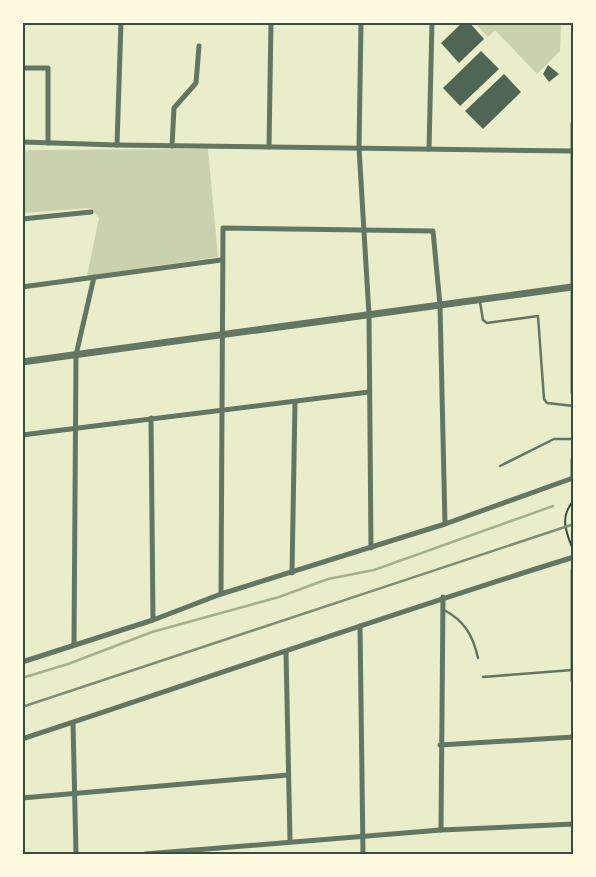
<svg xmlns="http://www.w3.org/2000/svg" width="596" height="877" viewBox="0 0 596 877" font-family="'Fira Sans',sans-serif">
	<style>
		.green { fill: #cad2ad }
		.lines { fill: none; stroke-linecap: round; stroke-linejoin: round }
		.stream { stroke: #a3b18a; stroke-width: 2.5 }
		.building { fill: #4f6655 }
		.path { stroke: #344e41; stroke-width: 2 }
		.service { stroke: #617663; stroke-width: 2.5 }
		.minor { stroke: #617663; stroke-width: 5 }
		.tertiary { stroke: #617663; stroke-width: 7 }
		.rail { stroke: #7c8e77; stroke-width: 2.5 }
		.neatline { fill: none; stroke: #344e41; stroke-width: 2 }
	</style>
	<rect width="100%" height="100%" fill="#e9edc9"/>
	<g class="green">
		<polygon points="475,23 561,23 560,51 537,74 495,30 488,37"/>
		<polygon points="208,149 218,257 87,276 99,218 90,208 23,213 23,150"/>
	</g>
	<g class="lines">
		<polyline class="stream" points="22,678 68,664 152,632 279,597 328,579 374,570 553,506"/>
	</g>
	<g class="building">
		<polygon points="463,22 469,22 484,39 459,63 441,43"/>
		<polygon points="481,51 499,69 460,106 443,88"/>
		<polygon points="548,65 559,74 549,82 543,74"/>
		<polygon points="504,74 521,92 483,129 465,111"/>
	</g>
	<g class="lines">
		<path class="path" d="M573 550C566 532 559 517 574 500"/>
		<g class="service">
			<polyline points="480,302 483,320 487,323 538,316 544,399 547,403 574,406"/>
			<polyline points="500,466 554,439 574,439"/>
			<path d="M444 610C465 621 473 636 478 658"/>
			<polyline points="483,677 572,670"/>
		</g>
		<g class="minor">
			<polyline points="361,22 359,148 369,315 371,548"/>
			<polyline points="22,68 48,68 48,143"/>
			<polyline points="22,142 117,145 573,151"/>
			<polyline points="117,145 121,22"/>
			<polyline points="172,146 174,108 196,83 199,46"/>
			<polyline points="269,147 271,22"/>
			<polyline points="429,149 432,22"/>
			<polyline points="22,219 91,212"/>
			<polyline points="22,287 221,260"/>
			<polyline points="151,418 153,620"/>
			<polyline points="22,435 369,392"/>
			<polyline points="292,573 295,402"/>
			<polyline points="221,594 223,228 433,231 440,305 445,524"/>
			<polyline points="360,626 363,854"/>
			<polyline points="74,645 76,355 94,277"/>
			<polyline points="286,652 290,841"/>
			<polyline points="22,662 153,620 221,594 445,524 573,478"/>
			<polyline points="73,723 76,854"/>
			<path d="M22 739C206 679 389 614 574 557"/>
			<polyline points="440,745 574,737"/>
			<polyline points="22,798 288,775"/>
			<polyline points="441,830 443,597"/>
			<polyline points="145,854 441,830 574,824"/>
		</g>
		<g class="tertiary">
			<polyline points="574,124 574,392"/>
			<polyline points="22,362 572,287"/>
			<polyline points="574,460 574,479"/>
			<polyline points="574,570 574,680"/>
		</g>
		<polyline class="rail" points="22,707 574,524"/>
	</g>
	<rect width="596" height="877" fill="none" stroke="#fefae0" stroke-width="48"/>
	<rect x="24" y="24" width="548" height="829" class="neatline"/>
</svg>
